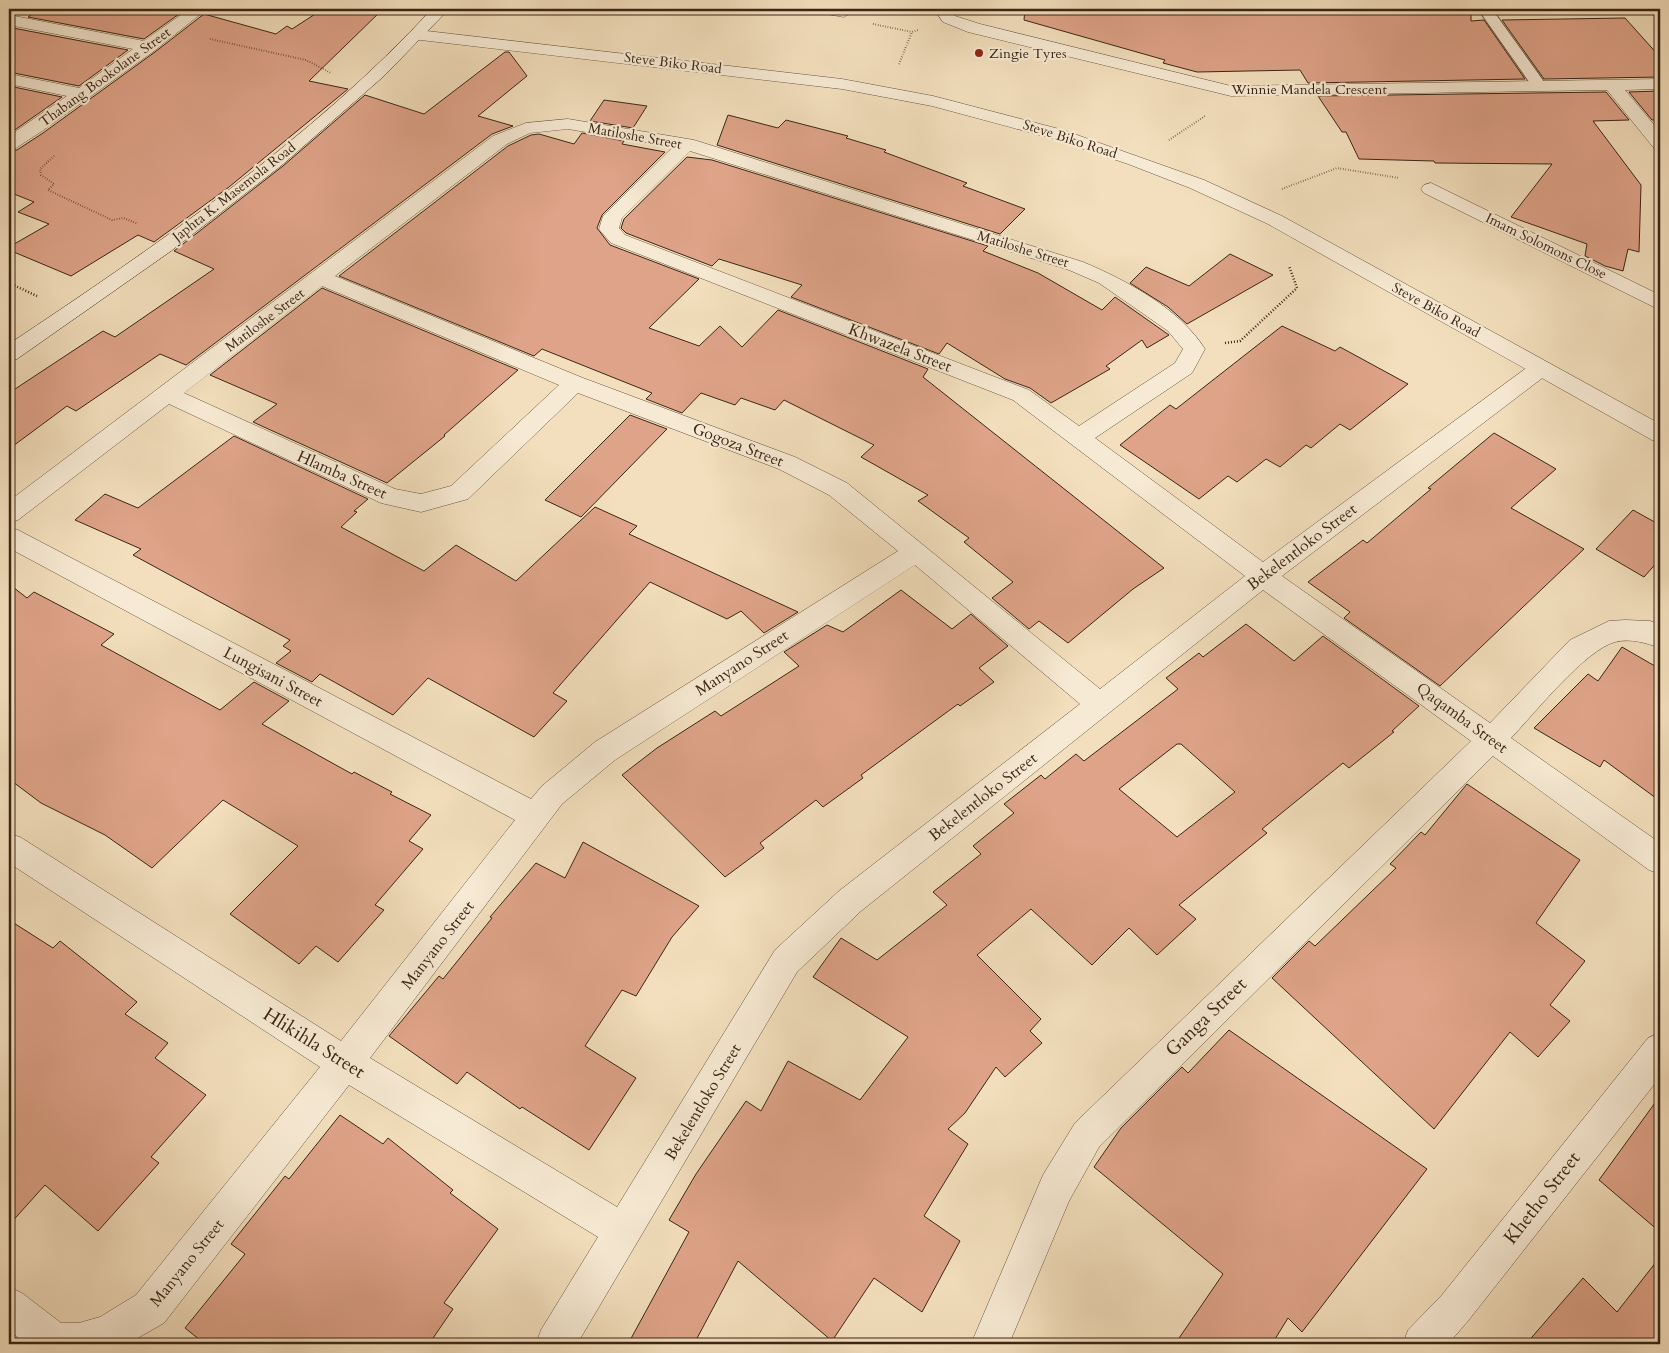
<svg xmlns="http://www.w3.org/2000/svg" width="1669" height="1353" viewBox="0 0 1669 1353" font-family="Cardo,serif">
	<style>
		.building { fill: #dea388; stroke: #3b2616; fill-rule: evenodd }
		.lines { fill: none; stroke-linecap: round; stroke-linejoin: round }
		.service-casing { stroke: #695440; stroke-width: 2 }
		.minor-casing { stroke: #695440; stroke-width: 1 }
		.tertiary-casing { stroke: #695440; stroke-width: 1 }
		.secondary-casing { stroke: #3b2616; stroke-width: 1 }
		.path-far1 { stroke: #3b2616; stroke-width: 2; stroke-dasharray: 0.5 2; stroke-linecap: butt }
		.path { stroke: #3b2616; stroke-width: 2.5; stroke-dasharray: 1 2; stroke-linecap: butt }
		.service { fill: #f7ead4; fill-rule: evenodd }
		.minor { fill: #f7ead4; fill-rule: evenodd }
		.tertiary { fill: #f7ead4; fill-rule: evenodd }
		.secondary { fill: #f7ead4; fill-rule: evenodd }
		.poi-dot { fill: #8f2418; stroke: #f7ead4; stroke-width: 2 }
		.labels { text-anchor: middle; dominant-baseline: central; stroke-width: 4.5; stroke-linejoin: round; paint-order: stroke }
		.far-poi-label { font-size: 14px; fill: #3b2616; stroke: #f7ead4; text-anchor: start }
		.far-street-label { font-size: 14px; fill: #3b2616; stroke: #f7ead4 }
		.street-label { font-size: 16px; fill: #3b2616; stroke: #f7ead4 }
		.near-street-label { font-size: 19px; fill: #3b2616; stroke: #f7ead4 }
	</style>
	<rect width="100%" height="100%" fill="#f3dfbd"/>
	<filter id="stains"><feTurbulence type="fractalNoise" baseFrequency=".004" numOctaves="4"/><feColorMatrix values="0 0 0 0 .2 0 0 0 0 .09 0 0 0 0 .02 0 0 0 .5 -.17"/></filter>
	<radialGradient id="worn" r=".72"><stop offset=".6" stop-color="#630" stop-opacity="0"/><stop offset="1" stop-color="#630" stop-opacity=".3"/></radialGradient>
	<g class="building">
		<polygon points="39,9 186,9 144,39 28,17"/>
		<polygon points="323,9 383,9 309,81 348,89 229,187 154,242 138,235 71,276 9,250 9,247 49,224 18,212 34,202 9,192 9,151 17,150 43,133 155,52 204,14 276,34 287,26 292,29"/>
		<polygon points="1025,9 1471,9 1471,21 1484,20 1525,79 1308,83 1300,70 1197,72 1163,63 1165,60 1024,20"/>
		<polygon points="1625,18 1660,57 1660,77 1544,79 1502,20"/>
		<polygon points="13,28 128,50 79,86 9,72 9,30"/>
		<polygon points="505,52 509,52 527,76 478,116 513,126 492,134 186,365 160,354 76,411 67,406 9,449 9,393 103,331 115,337 214,269 174,251 283,166 365,95 424,114"/>
		<polygon points="9,86 62,97 9,134"/>
		<polygon points="1660,91 1660,120 1652,120 1629,92"/>
		<polygon points="1606,92 1629,120 1593,121 1641,185 1639,252 1628,249 1623,271 1605,266 1585,256 1587,244 1511,217 1552,164 1435,163 1434,161 1359,159 1346,132 1342,132 1318,96"/>
		<polygon points="604,100 647,106 633,128 590,121"/>
		<polygon points="728,115 778,128 786,120 848,136 846,138 886,150 884,152 967,183 963,186 1025,209 1000,234 717,145"/>
		<polygon points="582,133 624,141 622,144 665,152 602,215 597,228 610,245 699,279 649,328 699,346 720,326 742,347 778,310 928,369 923,377 1164,568 1133,589 1068,643 1039,621 1029,629 992,598 1013,582 964,542 969,538 918,501 928,495 861,457 874,445 784,400 775,410 741,398 735,405 701,393 682,413 646,399 652,393 542,349 534,356 339,276 508,146 531,135 539,134 574,144"/>
		<polygon points="687,157 712,160 988,246 983,251 1038,273 1102,310 1115,297 1169,335 1147,348 1142,340 1106,366 1110,369 1051,403 1030,388 1005,379 947,343 939,354 791,297 802,285 719,259 712,266 626,233 621,228 624,219"/>
		<polygon points="1230,254 1273,275 1187,324 1168,307 1130,283 1146,267 1189,286"/>
		<polygon points="322,288 518,370 444,435 445,436 387,483 253,422 277,404 210,375"/>
		<polygon points="1282,326 1335,351 1340,347 1408,384 1350,430 1340,424 1311,448 1306,445 1280,467 1266,459 1237,482 1228,476 1199,499 1120,445 1170,405 1176,409"/>
		<polygon points="630,415 667,429 581,517 545,500"/>
		<polygon points="1494,433 1556,469 1511,508 1584,549 1440,686 1344,618 1350,612 1308,582 1363,540 1367,543 1431,489 1428,488"/>
		<polygon points="234,436 368,499 354,511 357,512 341,527 424,571 456,545 516,581 595,507 637,526 629,534 798,612 764,633 741,611 727,619 650,582 553,693 567,701 534,737 428,678 393,715 320,674 312,682 276,663 291,651 283,646 290,640 133,555 141,549 75,520 105,494 138,508"/>
		<polygon points="1633,510 1660,525 1660,559 1644,577 1596,549"/>
		<polygon points="9,584 27,598 34,592 114,634 101,645 220,710 254,682 289,701 262,724 352,774 354,772 392,792 390,794 431,815 409,841 423,849 375,905 384,910 338,962 316,946 299,964 230,914 298,846 223,800 152,868 105,835 41,803 9,779"/>
		<polygon points="901,590 952,629 971,614 1008,646 979,668 994,682 960,706 958,704 861,775 863,778 823,807 816,800 760,843 764,848 725,877 622,775 657,748 715,711 721,716 799,666 784,652 827,625 843,632"/>
		<path d="M1246 624 1294 661 1323 636 1419 706 1392 731 1394 732 1349 768 1343 763 1262 829 1267 833 1179 905 1196 919 1157 955 1129 928 1092 965 1031 909 977 955 1041 1019 1030 1031 1042 1043 1005 1077 996 1067 965 1113 948 1129 968 1144 924 1216 960 1241 922 1312 874 1278 832 1341 738 1261 694 1344H628L689 1232 669 1220 696 1174 746 1101 761 1111 788 1061 860 1100 908 1037 813 977 841 938 877 960 947 905 933 892 981 854 973 846 1014 813 1004 804 1041 775 1045 779 1076 754 1084 761 1178 689 1166 678 1199 653 1203 657ZM1177 744H1181L1235 792 1177 837 1119 789Z"/>
		<polygon points="1622,647 1660,669 1660,801 1604,760 1600,767 1534,728 1588,674 1598,681"/>
		<polygon points="1467,784 1580,860 1536,923 1585,961 1550,1005 1570,1021 1538,1057 1510,1032 1434,1129 1272,978 1309,941 1315,946 1396,868 1390,864 1421,832 1425,835"/>
		<polygon points="583,842 699,906 672,937 636,996 622,990 585,1046 636,1078 589,1150 522,1107 520,1109 467,1072 457,1084 389,1036 439,976 443,979 492,918 490,917 536,863 565,878"/>
		<polygon points="9,920 53,948 60,941 137,1002 125,1014 168,1043 155,1058 206,1095 151,1157 159,1163 98,1231 45,1185 9,1225"/>
		<polygon points="1229,1030 1427,1169 1302,1332 1288,1318 1272,1344 1175,1344 1223,1274 1094,1167 1121,1128 1182,1067 1188,1073"/>
		<polygon points="1660,1096 1660,1232 1599,1180"/>
		<polygon points="340,1115 383,1144 388,1138 453,1190 450,1193 498,1229 444,1303 453,1309 429,1344 205,1344 185,1328 245,1254 231,1244 285,1176 289,1179"/>
		<polygon points="1660,1257 1660,1344 1526,1344 1583,1278 1617,1312"/>
	</g>
	<g class="lines">
		<g class="service-casing">
			<polygon id="service" points="1478,9 1492,9 1547,86 1544,89 1534,89"/>
		</g>
		<g class="minor-casing">
			<g id="minor">
				<polygon points="189,9 207,9 154,51 42,131 16,148 9,149 9,136 67,96 9,84 9,74 79,88 133,49 9,25 9,15 144,41"/>
				<polygon points="813,9 850,9 852,12 844,17 815,12"/>
				<polygon points="934,9 950,9 955,16 980,24 1231,86 1660,79 1660,89 1625,90 1660,132 1660,148 1653,147 1607,90 1231,96 968,32 943,22"/>
				<path d="M568 119 694 140 1083 262C1126 280 1180 309 1205 349L1192 373 1095 438 1263 562 1533 363 1541 361 1549 363 1552 368 1549 373 1282 576 1490 723 1570 640 1609 621 1625 620 1650 621 1660 625V648C1646 643 1631 638 1615 642 1585 650 1535 713 1511 738L1660 843V874L1649 870 1493 756 1099 1147 1069 1201 1009 1344H971L1043 1175 1075 1123 1471 741 1263 590 861 911 797 972 577 1344H536L541 1330 598 1237 349 1085 164 1323 127 1344H26L9 1330V1287L22 1293 61 1323H79L100 1317 136 1295 320 1067 9 863V834L20 837 341 1041 515 820 9 548V528L18 530 531 799 542 786 595 742 898 551 829 495 779 469 578 393 468 499 421 512 381 503 169 404 18 520 9 523V501L493 136 526 123ZM568 129 673 147 603 216 599 229 611 243 1013 400 1245 576 1100 689 847 483 795 457 583 378 335 276 507 144 530 133ZM690 151 1069 270 1099 283 1168 331 1183 349 1175 363 1079 426 1029 390 625 235 619 228 622 218ZM322 286 559 385 451 486 421 494 395 489 184 393ZM915 565 1080 704 839 891 775 950 617 1207 370 1058 562 804 615 760Z"/>
				<polygon points="1431,183 1660,295 1660,310 1424,193 1421,189 1424,185"/>
				<polygon points="1660,1033 1660,1077 1468,1321 1448,1344 1403,1344 1408,1330 1442,1295 1648,1038"/>
			</g>
		</g>
		<g class="tertiary-casing">
			<polygon id="tertiary" points="418,30 842,79 933,96 1063,130 1204,180 1282,216 1660,424 1660,442 1652,440 1268,224 1190,188 1128,164 1051,138 932,106 842,89 412,39 410,35 412,31"/>
		</g>
		<g class="secondary-casing">
			<path id="secondary" d="M432 9H449L384 76 282 165 171 251 17 359 9 361V344C156 246 312 139 432 9Z"/>
		</g>
		<g class="path-far1">
			<polyline points="873,24 912,32"/>
			<polyline points="210,39 306,60 331,73"/>
			<polyline points="899,64 912,32 918,30"/>
			<polyline points="1169,140 1205,116"/>
			<polyline points="54,156 40,169 41,175 54,184 48,190 112,220 124,218 138,224"/>
			<polyline points="1282,189 1337,168 1399,178"/>
		</g>
		<g class="path">
			<polyline points="9,283 37,296"/>
			<polyline points="1225,343 1240,341 1297,288 1289,266"/>
		</g>
		<use href="#service" class="service"/>
		<use href="#minor" class="minor"/>
		<use href="#tertiary" class="tertiary"/>
		<use href="#secondary" class="secondary"/>
	</g>
	<circle class="poi-dot" cx="979" cy="53" r="5"/>
	<g class="labels">
		<g class="far-poi-label">
			<text x="989" y="53">Zingie Tyres</text>
		</g>
		<g class="far-street-label">
			<text transform="translate(673 63) rotate(7)">Steve Biko Road</text>
			<text transform="translate(105 77) rotate(-36)">Thabang Bookolane Street</text>
			<text x="1309" y="89">Winnie Mandela Crescent</text>
			<text transform="translate(635 136) rotate(10)">Matiloshe Street</text>
			<text transform="translate(1070 139) rotate(18)">Steve Biko Road</text>
			<text transform="translate(234 192) rotate(-38)">Japhta K. Masemola Road</text>
			<text transform="translate(1546 246) rotate(26)">Imam Solomons Close</text>
			<text transform="translate(1023 249) rotate(17)">Matiloshe Street</text>
			<text transform="translate(1436 310) rotate(29)">Steve Biko Road</text>
			<text transform="translate(265 320) rotate(-37)">Matiloshe Street</text>
		</g>
		<g class="street-label">
			<text transform="translate(900 348) rotate(21)">Khwazela Street</text>
			<text transform="translate(738 445) rotate(21)">Gogoza Street</text>
			<text transform="translate(342 475) rotate(24)">Hlamba Street</text>
			<text transform="translate(1302 547) rotate(-37)">Bekelentloko Street</text>
			<text transform="translate(742 663) rotate(-33)">Manyano Street</text>
			<text transform="translate(273 677) rotate(28)">Lungisani Street</text>
			<text transform="translate(1462 718) rotate(36)">Qaqamba Street</text>
			<text transform="translate(983 797) rotate(-38)">Bekelentloko Street</text>
			<text transform="translate(438 945) rotate(-52)">Manyano Street</text>
			<text transform="translate(703 1102) rotate(-59)">Bekelentloko Street</text>
			<text transform="translate(187 1263) rotate(-51)">Manyano Street</text>
		</g>
		<g class="near-street-label">
			<text transform="translate(1206 1017) rotate(-44)">Ganga Street</text>
			<text transform="translate(314 1043) rotate(32)">Hlikihla Street</text>
			<text transform="translate(1542 1198) rotate(-52)">Khetho Street</text>
		</g>
	</g>
	<rect width="1669" height="1353" fill="none" stroke="#f3dfbd" stroke-width="30"/>
	<rect x="10" y="10" width="1649" height="1333" fill="none" stroke="#3b2616" stroke-width="2.5"/>
	<rect x="15" y="15" width="1639" height="1323" fill="none" stroke="#3b2616"/>
	<rect width="100%" height="100%" filter="url(#stains)"/>
	<rect width="100%" height="100%" fill="url(#worn)"/>
</svg>
